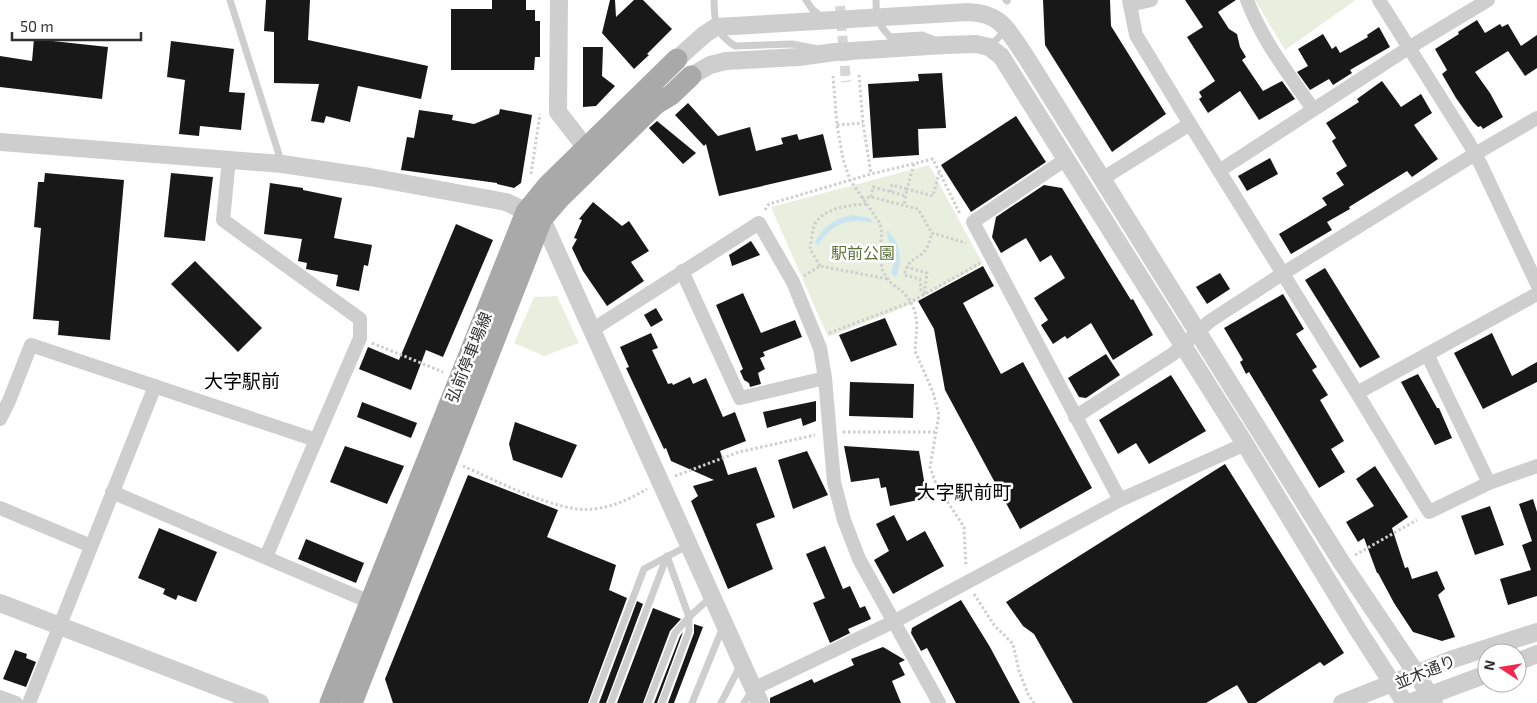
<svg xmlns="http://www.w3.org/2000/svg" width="1537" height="703" viewBox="0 0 1537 703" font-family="'Exo 2','Noto Sans JP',sans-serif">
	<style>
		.green { fill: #e9efdf }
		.water { fill: #cae5f0 }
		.building { fill: #181818 }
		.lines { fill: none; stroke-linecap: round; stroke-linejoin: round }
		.pedestrian-tunnel { stroke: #d6d6d6; stroke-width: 10; stroke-dasharray: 10 5; stroke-linecap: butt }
		.path { stroke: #cecece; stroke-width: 3; stroke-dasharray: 2.5 2.5; stroke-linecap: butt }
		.service { stroke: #cecece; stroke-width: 7 }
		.minor { stroke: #cecece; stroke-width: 14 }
		.tertiary { stroke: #cecece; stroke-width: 18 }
		.primary { stroke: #a9a9a9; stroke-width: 21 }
		.labels { text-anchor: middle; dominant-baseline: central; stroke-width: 5; stroke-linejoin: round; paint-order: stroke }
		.park-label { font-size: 16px; fill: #5a713a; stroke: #fff }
		.street-label { font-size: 16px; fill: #313131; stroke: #fff }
		.quarter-label { font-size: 19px; fill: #000; stroke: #fff }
	</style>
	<rect width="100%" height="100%" fill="#fff"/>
	<g class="green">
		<polygon points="1255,0 1356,0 1285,50"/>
		<polygon points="929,165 983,264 905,307 828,337 771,207"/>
		<polygon points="557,296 579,343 544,356 514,343 534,297"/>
	</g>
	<g class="water">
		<path d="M851 215 870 218 873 223C849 217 830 224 818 246L815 242C823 226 834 219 851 215Z"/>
		<path d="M887 229C901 244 903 260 896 278L891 273C900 251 886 247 887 229Z"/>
	</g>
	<g class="building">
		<polygon points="266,0 310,0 308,40 428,66 421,99 358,86 350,122 326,116 324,123 311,121 319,84 274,83 274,32 264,31"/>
		<polygon points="492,0 526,0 526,10 535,10 535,21 540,21 540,57 535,57 534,70 451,70 451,9 492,9"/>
		<polygon points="610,0 615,0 616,17 634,0 643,0 672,29 647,54 649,55 634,69 602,33"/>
		<polygon points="1043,0 1110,0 1111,26 1166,114 1112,152 1045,45"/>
		<polygon points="1185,0 1236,0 1218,12 1229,29 1237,34 1240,47 1246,57 1242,60 1263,91 1282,81 1295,99 1259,120 1240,91 1208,113 1199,99 1202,97 1199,92 1215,81 1187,37 1203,27"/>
		<polygon points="1477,20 1485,33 1500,24 1502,27 1508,24 1521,46 1537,35 1537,68 1525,76 1508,51 1475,72 1490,93 1503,117 1483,129 1481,126 1478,127 1473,122 1456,98 1442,74 1447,70 1435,49 1459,34 1458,32"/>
		<polygon points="1379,27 1390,47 1350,70 1352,73 1333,85 1329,79 1310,90 1297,72 1308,66 1298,49 1323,34 1332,49 1336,46 1340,53 1368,37 1367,35"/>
		<polygon points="34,39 108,47 102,99 0,87 0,56 32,61"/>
		<polygon points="171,41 234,49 229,92 245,93 241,130 200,126 199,136 179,134 185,80 167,77"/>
		<polygon points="583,47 603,47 602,76 615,86 596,106 583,107"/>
		<polygon points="942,73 946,128 918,129 919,155 873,158 868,84 919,81 918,74"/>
		<polygon points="1382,81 1401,107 1421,94 1432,113 1414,125 1438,159 1412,177 1407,171 1349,207 1350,209 1327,222 1332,230 1291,254 1279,234 1327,205 1322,198 1344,185 1336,173 1347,166 1332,141 1336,138 1326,123 1359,102 1357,99"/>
		<polygon points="688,103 718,136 750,127 756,151 783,144 781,138 797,134 799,140 823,134 832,170 719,196 706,144 704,146 675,115"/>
		<polygon points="500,109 532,115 521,183 514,188 497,184 497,183 401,170 407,137 414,138 419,110 453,115 452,120 474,124 499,114"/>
		<polygon points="1016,116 1046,162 971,212 941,165"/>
		<polygon points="657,121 696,153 683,164 649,128"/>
		<polygon points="1270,158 1278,174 1247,191 1238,176"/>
		<polygon points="45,173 124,180 110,340 58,335 59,321 33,319 41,228 34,227 38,182 44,182"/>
		<polygon points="171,173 213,177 205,241 164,237"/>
		<polygon points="270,183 303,188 303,190 342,198 334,238 372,245 368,266 364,265 359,291 336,286 338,275 306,269 307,263 298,261 302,239 264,234"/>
		<polygon points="1044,185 1062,188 1131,300 1133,299 1153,335 1113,360 1091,323 1067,339 1065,336 1053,344 1041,325 1048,320 1034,298 1065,278 1051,255 1040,262 1026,238 1001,253 992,237 996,217"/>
		<polygon points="593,202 622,226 629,221 649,251 631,262 644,281 607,306 583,271 572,248 577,239 574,238 582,220 579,219"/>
		<polygon points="456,224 493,240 443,357 426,350 411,390 359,369 368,347 399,360"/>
		<polygon points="751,241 760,255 732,266 729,255"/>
		<polygon points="195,261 262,328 238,352 171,284"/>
		<polygon points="983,266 994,286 963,303 1001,374 1023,362 1092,488 1020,529 945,390 934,329 918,301"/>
		<polygon points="1325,268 1380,357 1360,368 1305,280"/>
		<polygon points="1220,273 1230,289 1207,304 1196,287"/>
		<polygon points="743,293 761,333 795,320 802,337 763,352 765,356 760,358 765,369 758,373 761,384 750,387 749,383 744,380 740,371 743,369 716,305"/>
		<polygon points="1283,294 1304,329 1296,334 1317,367 1312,370 1328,395 1320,400 1344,441 1331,449 1345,472 1319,488 1249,372 1246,374 1240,362 1243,360 1224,328"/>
		<polygon points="656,308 663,320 651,327 644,315"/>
		<polygon points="885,318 897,345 851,362 839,335"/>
		<polygon points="651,333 658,348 652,350 668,384 672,383 673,385 690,377 693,384 706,378 723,417 735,412 746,441 720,451 728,475 756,467 775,517 756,524 773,569 728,589 691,501 698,496 693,486 714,480 671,461 666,448 664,449 626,368 629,367 620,347"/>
		<polygon points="1492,333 1512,376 1537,362 1537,382 1483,409 1454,353"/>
		<polygon points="1106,354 1120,375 1086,398 1079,397 1068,378"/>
		<polygon points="1418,374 1437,408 1439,408 1452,438 1435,445 1401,382"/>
		<polygon points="1171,375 1206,431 1149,464 1136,443 1118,454 1099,420"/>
		<polygon points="850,382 914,384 913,418 849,416"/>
		<polygon points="816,401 816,421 803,426 801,418 767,428 763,412"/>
		<polygon points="362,402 417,423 411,438 357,417"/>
		<polygon points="515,422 577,445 562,478 513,460 509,444"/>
		<polygon points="345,446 404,466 387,504 330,482"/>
		<polygon points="844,446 919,451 927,498 890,506 886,487 881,488 879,478 851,482"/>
		<polygon points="807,451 828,495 793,509 778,460"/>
		<polygon points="1225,464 1344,653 1324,666 1320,662 1256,703 1248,703 1237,685 1206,703 1073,703 1034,634 1023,626 1006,602"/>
		<polygon points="1375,466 1408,517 1392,528 1405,568 1408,567 1412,579 1437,571 1445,589 1438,595 1455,637 1442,641 1413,632 1394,603 1378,573 1377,573 1364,538 1358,542 1346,522 1374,506 1356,479"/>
		<polygon points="468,475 558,510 547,537 616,565 609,590 627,598 588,703 393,703 385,679"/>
		<polygon points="1533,499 1537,512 1537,596 1508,605 1500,579 1531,570 1522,545 1532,541 1519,504"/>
		<polygon points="1490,506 1504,545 1475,555 1461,516"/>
		<polygon points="894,515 907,541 925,531 944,566 893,594 874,560 889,551 876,524"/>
		<polygon points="159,528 217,552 196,602 178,595 176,600 163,594 165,589 138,578"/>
		<polygon points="306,539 364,563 356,583 298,559"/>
		<polygon points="825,546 843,589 850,586 860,608 865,606 871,619 848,629 850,633 830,643 813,603 825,598 806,554"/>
		<polygon points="961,600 990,647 1020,703 956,703 927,648 921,651 911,633 912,628"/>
		<polygon points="637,601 643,604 606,703 599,703"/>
		<polygon points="653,608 681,619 670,631 643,703 617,703"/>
		<polygon points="694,624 703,627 674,703 668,703 694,633"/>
		<polygon points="683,632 657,703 654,703 680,636"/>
		<polygon points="883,647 905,660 899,663 905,675 892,681 901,703 770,703 770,698 812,679 814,683 854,665 851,659"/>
		<polygon points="15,650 27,654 26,658 36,662 26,687 3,679"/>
	</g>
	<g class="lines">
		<polyline class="pedestrian-tunnel" points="840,6 846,82"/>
		<g class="path">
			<polyline points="859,75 863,123 871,174"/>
			<polyline points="833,76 837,125 843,159 850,180 880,223 882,233 879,253 883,272 892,284 902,291 909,299 915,311 917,325 915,351 933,392 939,415 930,467 936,484 964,527 966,567"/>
			<polyline points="837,125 863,123"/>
			<polyline points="914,164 907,189 933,196 939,173"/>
			<polyline points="531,174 540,114"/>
			<polyline points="890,192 892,185 907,189 904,205"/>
			<polyline points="871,197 873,187 906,196"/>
			<polyline points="862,198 871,197 918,209 932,233 966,243"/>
			<polyline points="765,210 769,204 871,174 933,159 960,214"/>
			<path d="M820 266 810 249C811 242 812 228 816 222 827 207 850 205 867 204"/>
			<polyline points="906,267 927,273 924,295"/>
			<polyline points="804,276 820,266 888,279"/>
			<path d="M924 295 921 290 920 279 904 275C909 256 919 260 926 249 929 245 930 238 932 233"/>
			<polyline points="829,333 911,302 980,263"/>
			<polyline points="372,343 443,372"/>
			<polyline points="843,432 935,432"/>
			<path d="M463 466C495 480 560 514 593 509 613 507 630 499 647 489"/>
			<polyline points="675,476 739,452 815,435"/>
			<polyline points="1355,555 1417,520"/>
			<polyline points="974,594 994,625 1013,644 1019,671 1028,694 1034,703"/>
		</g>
		<g class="service">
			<polyline points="230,0 282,164"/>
			<path d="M714 0C715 24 713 31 735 46L792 44 818 49"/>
			<polyline points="806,0 812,9 823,18"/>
			<path d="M876 0C876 18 877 23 890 37L922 35 935 40"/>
			<polyline points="1006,0 1007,1"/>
			<polyline points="990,46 1007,29"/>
			<polyline points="593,703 644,569 689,545"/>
			<polyline points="611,703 667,556"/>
			<polyline points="648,703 675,633 689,617 712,596"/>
			<polyline points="662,703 689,631 689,617 667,556"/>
			<polyline points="692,703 723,627"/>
			<polyline points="721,703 740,666"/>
			<polyline points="744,703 752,691"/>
		</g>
		<g class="minor">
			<polyline points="1129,0 1136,35 1190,124 1357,393 1429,512 1489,483 1537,466"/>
			<path d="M1247 0C1262 40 1289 75 1313 109"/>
			<polyline points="1379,0 1469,143 1481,165 1537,284"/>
			<polyline points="1130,5 1151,0"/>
			<polyline points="229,159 223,220 360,319 360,338 316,440"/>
			<polyline points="1066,159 973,222 1120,500"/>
			<polyline points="1219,171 1410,47 1488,0"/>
			<polyline points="1102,179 1190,124"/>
			<polyline points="682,271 740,398 825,378"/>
			<polyline points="592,330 759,223 793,282 820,348 825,378 834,482 844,520 859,559 939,703"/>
			<polyline points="1427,354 1489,483"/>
			<polyline points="1357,393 1537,294"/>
			<polyline points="1075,417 1173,354 1210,321 1282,274 1475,154 1537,118"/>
			<polyline points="0,419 9,401 31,345 316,440 266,557"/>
			<polyline points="112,492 370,602"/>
			<polyline points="0,508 91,546"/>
			<polyline points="753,689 895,621 1120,500 1245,444"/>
			<polyline points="0,697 16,703"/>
			<polyline points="29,703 155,386"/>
		</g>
		<g class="tertiary">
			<polyline points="559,0 558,112 586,148"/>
			<path d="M677 59 705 34 716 27 968 12C1002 13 1008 31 1026 57L1340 560 1416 673 1434 703"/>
			<polyline points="691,76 710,65 726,61 799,57 835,52 945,45 976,44 989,47 1001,56 1245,444 1358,630 1405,703"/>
			<polyline points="0,142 282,164 370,177 506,202 542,219 760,703"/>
			<polyline points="0,603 260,703"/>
			<polyline points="1517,662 1537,654"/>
			<polyline points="1342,703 1450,660 1537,632"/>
			<polyline points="1409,703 1487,674"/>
		</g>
		<g class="primary">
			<polyline points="330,703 526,212 548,185 677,59"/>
			<polyline points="352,703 542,219 560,198 656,104 671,95 691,76"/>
		</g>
	</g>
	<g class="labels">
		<g class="park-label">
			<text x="863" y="252">駅前公園</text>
		</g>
		<g class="street-label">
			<text transform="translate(468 357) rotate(-68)">弘前停車場線</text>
			<text transform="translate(1425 671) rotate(-22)">並木通り</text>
		</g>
		<g class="quarter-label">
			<text x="242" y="380">大字駅前</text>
			<text x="964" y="491">大字駅前町</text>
		</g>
	</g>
	<g transform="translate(1502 668) rotate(282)"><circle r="24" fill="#ffffff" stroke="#adadad"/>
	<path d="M0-4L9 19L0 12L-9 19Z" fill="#f2294d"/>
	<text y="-8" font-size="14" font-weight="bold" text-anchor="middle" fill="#313131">N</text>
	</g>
	<path d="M12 32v8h129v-8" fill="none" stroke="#313131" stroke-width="2.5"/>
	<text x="20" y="32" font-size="15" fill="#313131" stroke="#ffffff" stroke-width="4" paint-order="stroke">50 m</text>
</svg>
